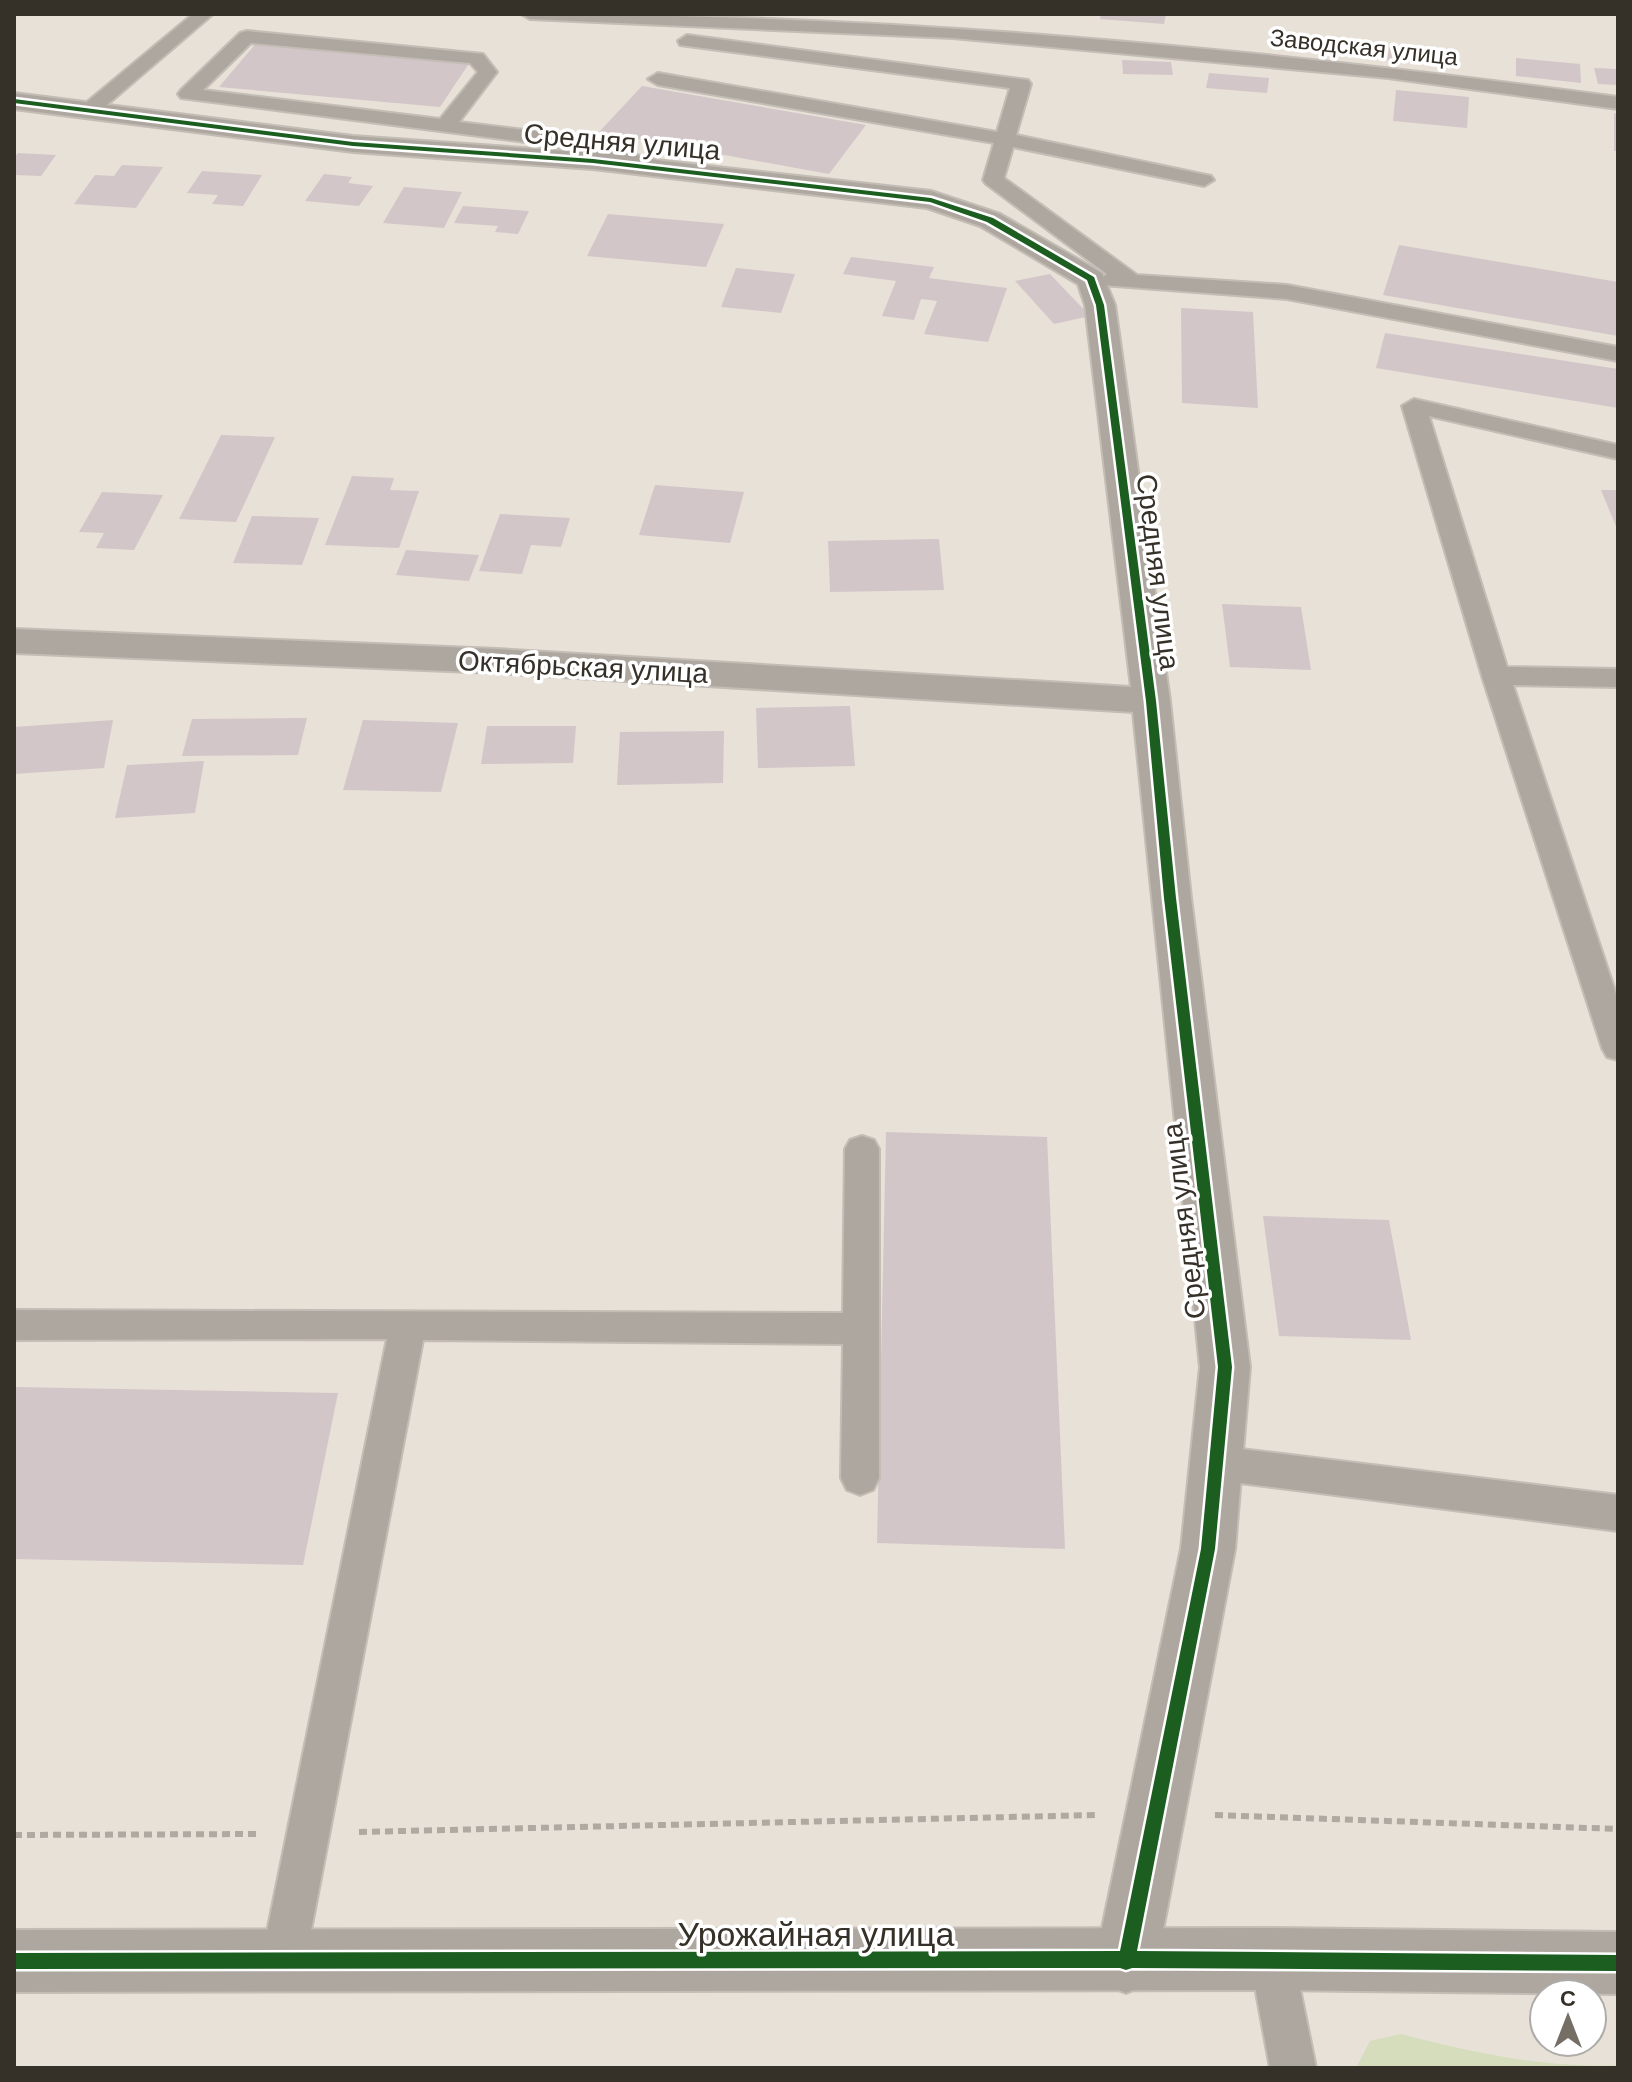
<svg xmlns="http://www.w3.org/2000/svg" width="1632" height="2082" viewBox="0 0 1632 2082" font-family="'DM Sans',sans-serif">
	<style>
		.green { fill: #d5ddbc }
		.building { fill: #d2c6c9 }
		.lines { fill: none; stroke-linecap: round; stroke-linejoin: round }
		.service-casing { stroke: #c3bdb6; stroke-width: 4 }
		.minor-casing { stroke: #c3bdb6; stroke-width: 4 }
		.tertiary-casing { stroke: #c3bdb6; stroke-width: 4 }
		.path { stroke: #afa9a1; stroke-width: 6; stroke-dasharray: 8 5; stroke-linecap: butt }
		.service { fill: #aea7a0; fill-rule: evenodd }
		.minor { fill: #aea7a0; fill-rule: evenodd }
		.tertiary { fill: #aea7a0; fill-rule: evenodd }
		.cycleway-casing { stroke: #fff; stroke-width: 5 }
		.cycleway { fill: #1b5e20; fill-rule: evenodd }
		.labels { text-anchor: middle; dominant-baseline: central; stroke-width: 7; stroke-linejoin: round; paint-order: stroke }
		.far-street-label { font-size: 24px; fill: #353028; stroke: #fff }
		.street-label { font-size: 28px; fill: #353028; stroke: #fff }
		.near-street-label { font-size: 34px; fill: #353028; stroke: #fff }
	</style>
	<rect width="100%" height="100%" fill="#e8e1d7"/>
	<path class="green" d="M1401 2034C1472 2052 1545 2069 1618 2065V2068H1356L1370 2041Z"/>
	<g class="building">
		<polygon points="1101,14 1166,14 1164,24 1100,19"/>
		<polygon points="258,41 472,59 440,107 219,87"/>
		<polygon points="1390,45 1445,51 1442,66 1387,60"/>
		<polygon points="1516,58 1580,64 1581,83 1516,76"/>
		<polygon points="1122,60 1171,62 1173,75 1123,74"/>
		<polygon points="1594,68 1618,69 1618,85 1598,84"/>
		<polygon points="1209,73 1269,78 1267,93 1206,88"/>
		<polygon points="642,86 866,125 829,174 599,132"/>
		<polygon points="1396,90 1469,97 1467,128 1393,121"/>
		<polygon points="1614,113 1618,114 1618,151 1614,151"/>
		<polygon points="18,153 56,155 41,176 14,175 14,158"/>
		<polygon points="122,165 163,167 136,208 74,204 95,175 114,176"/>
		<polygon points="202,171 262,175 243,206 212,204 218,195 187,193"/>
		<polygon points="324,174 352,177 348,183 373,186 359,206 305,201"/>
		<polygon points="404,187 462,192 444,228 383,223"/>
		<polygon points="463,206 529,211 518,234 495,232 498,226 454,223"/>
		<polygon points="608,214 724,224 706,267 587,256"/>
		<polygon points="1399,245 1618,282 1618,336 1383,295"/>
		<polygon points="851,257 934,267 929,278 1007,288 988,342 924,334 937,301 921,299 914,320 882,316 896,281 843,274"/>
		<polygon points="736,268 795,274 781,313 721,307"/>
		<polygon points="1050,274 1090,316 1054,324 1015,281"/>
		<polygon points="1181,308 1253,312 1258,408 1182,403"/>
		<polygon points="1385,333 1618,369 1618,408 1376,368"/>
		<polygon points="221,435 275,437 236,522 179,519"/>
		<polygon points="352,476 394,478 390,490 419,491 399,548 325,545"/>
		<polygon points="655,485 744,492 730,543 639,535"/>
		<polygon points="1601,490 1618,490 1618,531"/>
		<polygon points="102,492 163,495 134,550 96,548 104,533 79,532"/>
		<polygon points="500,514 570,518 561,547 531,545 522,574 479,571"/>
		<polygon points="252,516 319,518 302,565 233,563"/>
		<polygon points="939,539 944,590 830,592 828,541"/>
		<polygon points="406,550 479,555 469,581 396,575"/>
		<polygon points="1222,604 1301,607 1311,670 1230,667"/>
		<polygon points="850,706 855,766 758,768 756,708"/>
		<polygon points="307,718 298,755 182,756 192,719"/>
		<polygon points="113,720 104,768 14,774 14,727"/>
		<polygon points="363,720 458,723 441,792 343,790"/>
		<polygon points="487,726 576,726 573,763 481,764"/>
		<polygon points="724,731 723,783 617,785 620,732"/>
		<polygon points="204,761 195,813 115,818 127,765"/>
		<polygon points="886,1132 1047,1137 1065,1549 877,1543"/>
		<polygon points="1263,1216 1389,1220 1411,1340 1279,1336"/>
		<polygon points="14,1387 338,1393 303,1565 14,1559"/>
	</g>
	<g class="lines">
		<g class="service-casing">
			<g id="service">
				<polygon points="193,14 213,14 95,115 81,115 78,111 81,107"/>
				<path d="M521 14C888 14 1254 48 1618 97V109L1388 78 953 38 530 19Z"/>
				<path d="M247 31 483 54 497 72 459 122 550 133 664 162 667 166 657 172 550 145 181 98 178 94 181 90 240 33ZM251 43 470 63 478 72 440 119 203 90Z"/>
				<polygon points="687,35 1028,80 1031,84 1016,135 1211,176 1214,180 1204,186 1013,147 1004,178 1137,275 1287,285 1618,347 1618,361 1287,299 1102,285 1099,280 1107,274 986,184 983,180 994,143 658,85 648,79 658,73 997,132 1010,88 680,45 678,41"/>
				<polygon points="1414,399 1618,445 1618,459 1429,416 1507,667 1618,669 1618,687 1513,685 1618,1000 1618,1060 1607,1057 1602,1048 1482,676 1402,406"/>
				<polygon points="862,1136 874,1140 879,1149 879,1478 873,1490 860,1495 847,1490 841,1478 843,1344 423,1340 305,1962 299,1978 283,1984 267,1978 261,1962 387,1339 14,1340 14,1310 843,1313 845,1149 850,1140"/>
				<polygon points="1216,1446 1618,1495 1618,1531 1216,1480 1203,1475 1197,1463 1203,1451"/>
				<polygon points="1272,1937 1288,1943 1294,1959 1316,2068 1270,2068 1250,1959 1256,1943"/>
			</g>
		</g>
		<g class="minor-casing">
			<polygon id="minor" points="14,93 353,136 593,153 931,191 1000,214 1102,273 1115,305 1170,701 1191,898 1250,1367 1235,1549 1157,1962 1148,1984 1126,1993 1104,1984 1095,1962 1181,1549 1200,1367 1133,712 497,673 14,653 14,629 497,649 1131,687 1085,305 1078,284 980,226 927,208 593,169 353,152 14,109"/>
		</g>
		<g class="tertiary-casing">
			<polygon id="tertiary" points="1272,1928 1618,1932 1618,1994 1272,1990 14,1992 14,1930"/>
		</g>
		<g class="path">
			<polyline points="1215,1815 1618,1829"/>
			<polyline points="359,1832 1097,1815"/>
			<polyline points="14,1835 257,1834"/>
		</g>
		<use href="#service" class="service"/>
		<use href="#minor" class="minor"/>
		<use href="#tertiary" class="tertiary"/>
		<g class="cycleway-casing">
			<polygon id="cycleway" points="14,99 353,142 593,159 931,198 993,218 1094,277 1104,305 1156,701 1176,898 1232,1367 1215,1549 1137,1951 1618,1955 1618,1971 1132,1968 1126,1970 1120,1968 14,1969 14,1953 1120,1951 1201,1549 1218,1367 1164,898 1146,701 1096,305 1087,280 987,222 930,202 593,163 353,146 14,103"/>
		</g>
		<use href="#cycleway" class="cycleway"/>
	</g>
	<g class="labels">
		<g class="far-street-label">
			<text transform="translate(1364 47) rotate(6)">Заводская улица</text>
		</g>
		<g class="street-label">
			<text transform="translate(622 142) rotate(5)">Средняя улица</text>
			<text transform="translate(1158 572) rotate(83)">Средняя улица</text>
			<text transform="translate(583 667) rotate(3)">Октябрьская улица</text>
			<text transform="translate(1184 1221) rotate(-97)">Средняя улица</text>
		</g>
		<g class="near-street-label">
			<text x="816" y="1934">Урожайная улица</text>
		</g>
	</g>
	<rect width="1632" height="2082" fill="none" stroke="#353028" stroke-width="32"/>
	<g transform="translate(1568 2018)"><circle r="38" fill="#ffffff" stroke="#aeaca9" stroke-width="2"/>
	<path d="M0-6L14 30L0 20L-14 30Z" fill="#746e65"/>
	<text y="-12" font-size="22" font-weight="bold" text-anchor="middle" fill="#353028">С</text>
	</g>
</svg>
